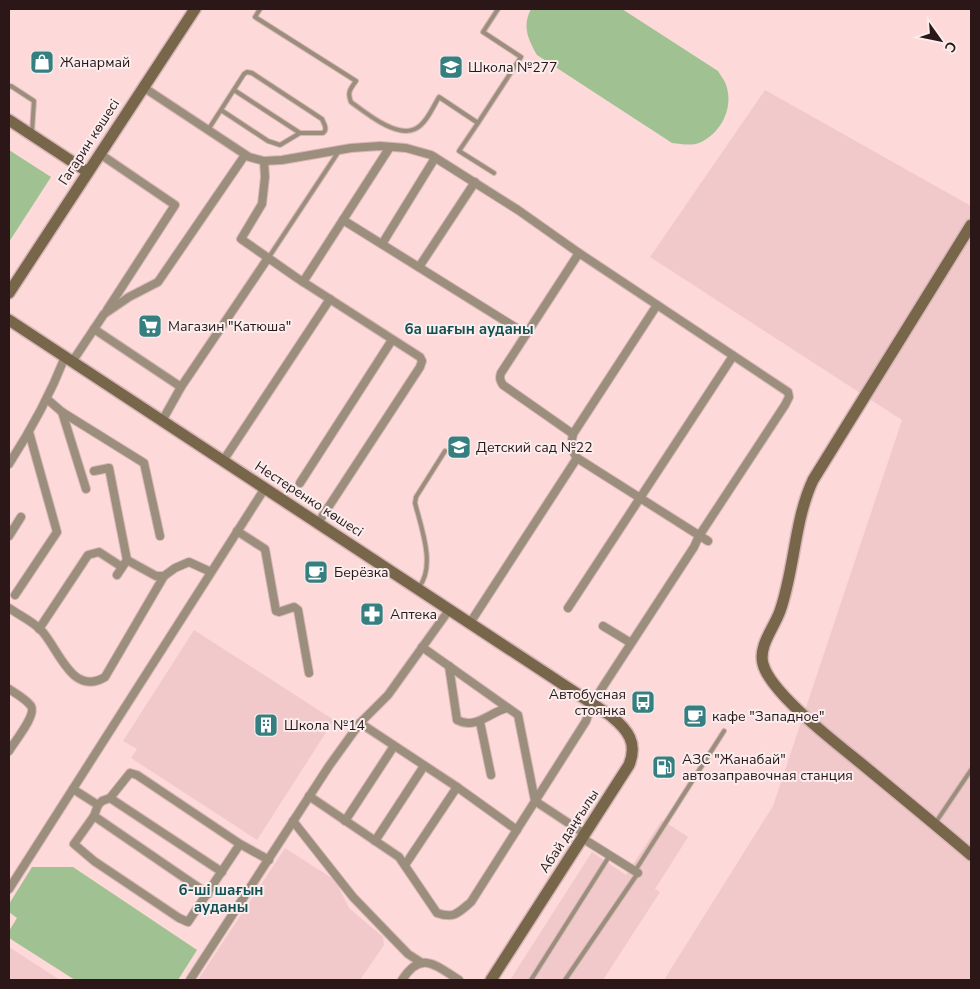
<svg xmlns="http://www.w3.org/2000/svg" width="980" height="989" viewBox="0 0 980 989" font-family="'Nunito Sans',sans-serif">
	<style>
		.built { fill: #f2c9ca }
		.green { fill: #a0c292 }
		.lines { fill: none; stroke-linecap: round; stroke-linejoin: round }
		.lane-casing { stroke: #d7b6b6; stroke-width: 6 }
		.street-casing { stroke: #d7b6b6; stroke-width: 10 }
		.secondary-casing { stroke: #d7b6b6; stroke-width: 14 }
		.lane { stroke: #9b8e7c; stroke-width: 4 }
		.street { stroke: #9b8e7c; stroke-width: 8 }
		.secondary { stroke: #78664b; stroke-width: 11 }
		.labels { text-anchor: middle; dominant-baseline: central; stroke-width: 4; stroke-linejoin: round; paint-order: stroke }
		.poi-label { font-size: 14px; fill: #2c1718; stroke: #f9eded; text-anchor: start }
		.street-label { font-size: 14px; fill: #2c1718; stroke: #f9eded }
		.neighbourhood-label { font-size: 15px; font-weight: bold; fill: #135051; stroke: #f9eded }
	</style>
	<rect width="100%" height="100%" fill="#fdd9d9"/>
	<g class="built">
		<polygon points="765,90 971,206 971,980 664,980 773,806 902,420 650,257"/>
		<polygon points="194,630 334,720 257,840 131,758 137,749 123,741"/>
		<polygon points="662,820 688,837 655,889 660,892 603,980 510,980 592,852 626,875"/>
		<polygon points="285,848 335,880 349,908 383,937 384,945 360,980 198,980"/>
		<polygon points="9,947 60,980 9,980"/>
	</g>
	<g class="green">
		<path d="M531 9H622L718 71C721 76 726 82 727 88 733 110 720 134 699 143 691 146 681 144 672 143L537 55C528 39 522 26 531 9Z"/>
		<polygon points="9,150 51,177 9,242"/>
		<polygon points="32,867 73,867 197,950 178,980 75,980 9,938 9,931 17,918 9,912 9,904"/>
	</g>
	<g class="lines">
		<g class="lane-casing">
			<g id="lane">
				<path d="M260 9 255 17 356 81C350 89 347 93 351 102 366 113 396 138 415 129 426 124 433 107 439 97L478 123 521 57 483 32 498 9"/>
				<polyline points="9,87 11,86 34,101 32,132"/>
				<polyline points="234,90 300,133"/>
				<polyline points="478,123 459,151 494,173"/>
				<path d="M208 130 244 74 247 72 252 73 322 119C324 124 328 129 323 133H300L280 145 268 141 221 110"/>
				<polyline points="269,257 339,151"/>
				<path d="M419 587C436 566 421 527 415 503L416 497 445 451"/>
				<polyline points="936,822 971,770"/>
				<polyline points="635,871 724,731"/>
				<polyline points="531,980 610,855"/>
				<polyline points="565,980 638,873"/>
			</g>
		</g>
		<g class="street-casing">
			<g id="street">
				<path d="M143 87 249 157 264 161 282 160 351 148 380 146 406 148 431 155 518 210 579 253 788 392 789 397 785 405 699 536 694 547 604 685 592 704 586 721 471 902C458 913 454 919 437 913L399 857 309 796"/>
				<polyline points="100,154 175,205 107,310"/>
				<polyline points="264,161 265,177 262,204 241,239 297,278 420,357 422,361 420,367 318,523"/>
				<polyline points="343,220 526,334"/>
				<polyline points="382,244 435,158"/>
				<path d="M579 253 501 373C499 378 500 381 503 385L573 434C571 443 571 450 577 458L708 541"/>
				<polyline points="419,267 475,182"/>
				<polyline points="303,282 390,147"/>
				<polyline points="94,329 181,387"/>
				<polyline points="72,362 104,314 129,297 158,282 245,155"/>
				<polyline points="47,399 62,412 144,463 160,536"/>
				<polyline points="62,412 86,489"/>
				<polyline points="162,421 181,387 268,258"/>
				<polyline points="573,434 657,305"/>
				<polyline points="223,461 330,299"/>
				<path d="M9 464C31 430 50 395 65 357"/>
				<polyline points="94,471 109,468 127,560 117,575"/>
				<polyline points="300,483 392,340"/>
				<polyline points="237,531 265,549 276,611 279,612 294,607 298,610 309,673"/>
				<polyline points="9,536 21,517"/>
				<polyline points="127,560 156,576 164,576 175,568 189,562 211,572"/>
				<polyline points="15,595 57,532 29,432"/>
				<path d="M9 608C19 615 32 621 41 630 59 649 72 697 105 677L164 576"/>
				<polyline points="568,608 733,356"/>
				<polyline points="470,623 577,458"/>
				<polyline points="603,626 631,643"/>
				<polyline points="39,629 88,555 99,552 122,567"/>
				<polyline points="422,647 518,715 535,801 585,834"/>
				<path d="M449 666 457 720C476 730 490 712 507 708"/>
				<path d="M9 689C15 693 26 699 31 706 37 715 14 742 9 751"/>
				<polyline points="480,722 491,775"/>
				<polyline points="360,723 457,787 517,830"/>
				<polyline points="73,789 98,805"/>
				<polyline points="110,798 222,872"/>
				<polyline points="94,816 208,894"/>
				<polyline points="293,821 353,897 408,954 422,963"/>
				<polyline points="345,821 394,746"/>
				<polyline points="582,838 638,873"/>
				<polyline points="375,841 424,766"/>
				<polyline points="240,844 188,922 179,918 94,861 74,844 94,816 98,805 102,801 110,798 130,773 137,775 240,844 269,860"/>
				<polyline points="405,865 457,787"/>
				<polyline points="9,889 265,488"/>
				<polyline points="190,980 329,766 360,723 388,695 449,610"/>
				<path d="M402 980C421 950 435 965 459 980"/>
			</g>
		</g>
		<g class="secondary-casing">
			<g id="secondary">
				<polyline points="9,120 88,172"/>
				<path d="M971 225 813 480C794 521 795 568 780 611 774 628 758 646 763 664 771 695 843 748 869 770 903 798 937 826 971 855"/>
				<polyline points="9,293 195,9"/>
				<path d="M9 320 611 716C628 730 638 743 629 765L491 980"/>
			</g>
		</g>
		<use href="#lane" class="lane"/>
		<use href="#street" class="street"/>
		<use href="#secondary" class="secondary"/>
	</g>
	<defs>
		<g id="shop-square" transform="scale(1.25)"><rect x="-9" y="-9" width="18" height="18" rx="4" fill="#367f80" stroke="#f9eded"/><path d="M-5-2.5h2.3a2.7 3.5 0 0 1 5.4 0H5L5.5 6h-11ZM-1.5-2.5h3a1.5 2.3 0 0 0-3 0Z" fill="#fff"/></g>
		<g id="school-square" transform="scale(1.25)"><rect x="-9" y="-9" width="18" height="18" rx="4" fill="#367f80" stroke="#f9eded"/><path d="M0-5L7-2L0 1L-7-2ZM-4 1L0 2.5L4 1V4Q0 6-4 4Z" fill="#fff"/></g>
		<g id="supermarket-square" transform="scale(1.25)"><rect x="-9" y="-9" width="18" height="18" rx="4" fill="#367f80" stroke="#f9eded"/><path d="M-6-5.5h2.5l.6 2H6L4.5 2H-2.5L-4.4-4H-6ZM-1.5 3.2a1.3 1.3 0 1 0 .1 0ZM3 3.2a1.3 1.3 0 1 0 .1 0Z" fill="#fff"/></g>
		<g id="cafe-square" transform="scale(1.25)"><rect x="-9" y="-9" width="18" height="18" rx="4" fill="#367f80" stroke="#f9eded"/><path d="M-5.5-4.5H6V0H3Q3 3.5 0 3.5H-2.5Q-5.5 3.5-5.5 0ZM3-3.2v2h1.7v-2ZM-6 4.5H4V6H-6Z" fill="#fff"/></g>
		<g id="pharmacy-square" transform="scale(1.25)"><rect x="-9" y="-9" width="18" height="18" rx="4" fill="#367f80" stroke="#f9eded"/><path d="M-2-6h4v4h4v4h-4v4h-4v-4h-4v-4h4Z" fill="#fff"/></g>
		<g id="bus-square" transform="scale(1.25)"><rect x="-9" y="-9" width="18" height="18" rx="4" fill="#367f80" stroke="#f9eded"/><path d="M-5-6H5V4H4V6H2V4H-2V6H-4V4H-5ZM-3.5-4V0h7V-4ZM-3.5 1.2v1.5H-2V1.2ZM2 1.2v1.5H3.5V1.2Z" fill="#fff"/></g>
		<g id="building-square" transform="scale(1.25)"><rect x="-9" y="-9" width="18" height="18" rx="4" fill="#367f80" stroke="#f9eded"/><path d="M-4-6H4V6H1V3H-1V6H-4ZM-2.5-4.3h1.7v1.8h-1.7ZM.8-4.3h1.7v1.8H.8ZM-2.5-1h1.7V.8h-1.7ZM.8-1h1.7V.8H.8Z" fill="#fff"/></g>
		<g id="fuel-square" transform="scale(1.25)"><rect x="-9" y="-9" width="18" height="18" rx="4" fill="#367f80" stroke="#f9eded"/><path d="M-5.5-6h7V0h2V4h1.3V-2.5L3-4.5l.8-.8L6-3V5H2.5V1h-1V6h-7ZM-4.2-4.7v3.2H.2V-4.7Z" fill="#fff"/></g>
	</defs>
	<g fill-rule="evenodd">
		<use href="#shop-square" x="42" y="62"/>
		<use href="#school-square" x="451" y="67"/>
		<use href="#supermarket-square" x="150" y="326"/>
		<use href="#school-square" x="459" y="447"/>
		<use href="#cafe-square" x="316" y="572"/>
		<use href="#pharmacy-square" x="372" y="614"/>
		<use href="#bus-square" x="643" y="702"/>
		<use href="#cafe-square" x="695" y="716"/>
		<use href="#building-square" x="266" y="725"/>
		<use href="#fuel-square" x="664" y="767"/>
	</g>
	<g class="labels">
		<g class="poi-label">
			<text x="60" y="62">Жанармай</text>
			<text x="468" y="67">Школа №277</text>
			<text x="168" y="326">Магазин "Катюша"</text>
			<text x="476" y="447">Детский сад №22</text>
			<text x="334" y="572">Берёзка</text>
			<text x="390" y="614">Аптека</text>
			<text x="626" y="694" text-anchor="end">Автобусная<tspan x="626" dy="16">стоянка</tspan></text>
			<text x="712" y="716">кафе "Западное"</text>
			<text x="284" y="725">Школа №14</text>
			<text x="682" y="759">АЗС "Жанабай"<tspan x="682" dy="16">автозаправочная станция</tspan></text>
		</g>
		<g class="street-label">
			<text transform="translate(89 142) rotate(-57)">Гагарин көшесі</text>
			<text transform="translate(309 499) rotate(33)">Нестеренко көшесі</text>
			<text transform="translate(569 831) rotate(-57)">Абай даңғылы</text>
		</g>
		<g class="neighbourhood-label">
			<text x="469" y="329">6а шағын ауданы</text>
			<text x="221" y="890">6-ші шағын<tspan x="221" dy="17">ауданы</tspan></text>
		</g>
	</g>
	<rect width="980" height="989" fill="none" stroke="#2c1718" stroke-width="20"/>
	<g transform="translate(940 40) rotate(123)" stroke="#f9eded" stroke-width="4" paint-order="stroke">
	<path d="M0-4L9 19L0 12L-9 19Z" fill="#2c1718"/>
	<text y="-8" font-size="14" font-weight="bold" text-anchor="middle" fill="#2c1718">С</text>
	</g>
</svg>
